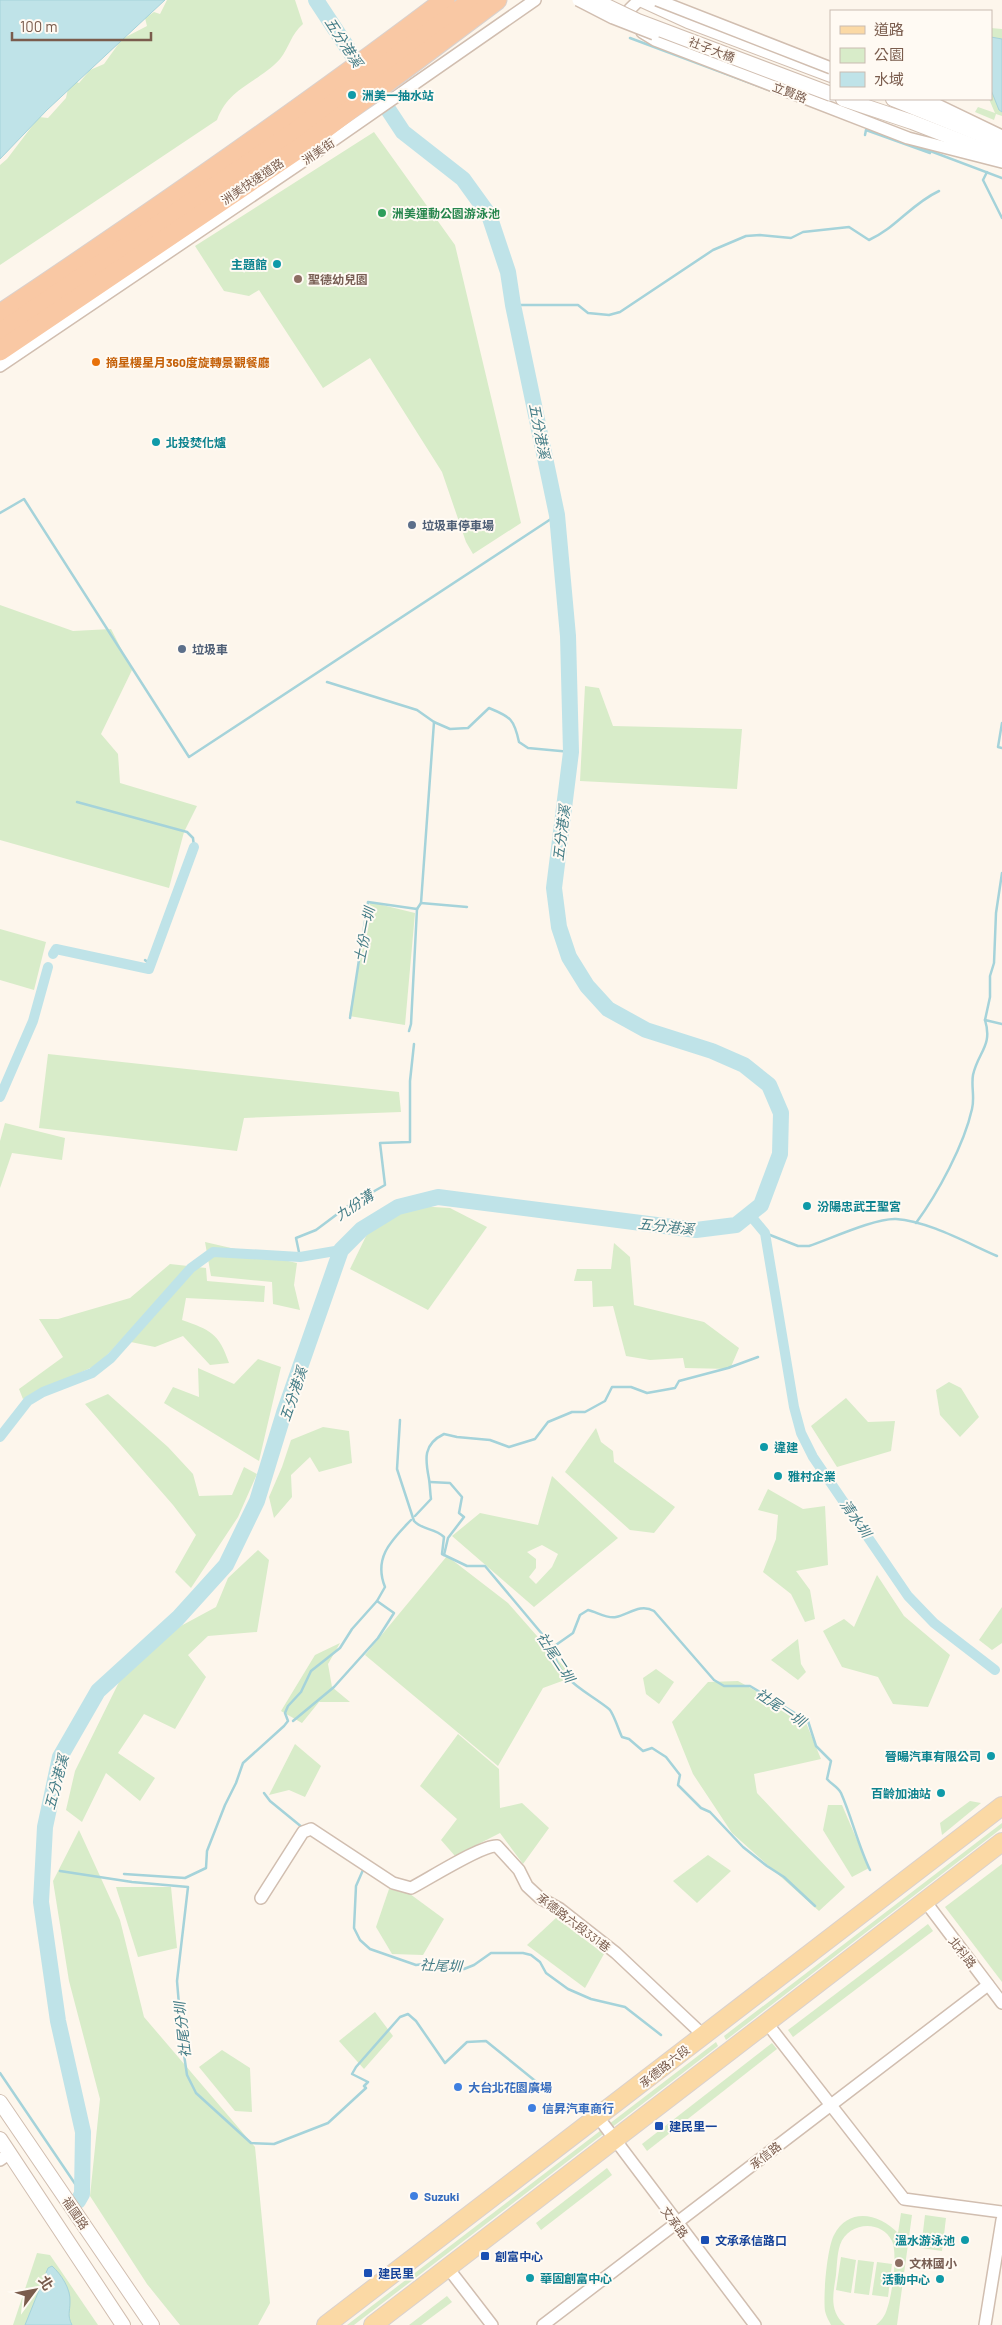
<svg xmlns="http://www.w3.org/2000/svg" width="1002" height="2325" viewBox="0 0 1002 2325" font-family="Barlow,'Noto Sans TC',sans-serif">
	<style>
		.green { fill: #d8ecc9; fill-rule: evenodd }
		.water { fill: #bfe3e8; stroke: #a5d3da }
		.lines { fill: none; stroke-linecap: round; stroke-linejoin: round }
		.stream { stroke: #a5d3da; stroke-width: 2.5 }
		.canal { stroke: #bfe3e8; stroke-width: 10 }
		.river { stroke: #bfe3e8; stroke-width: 16 }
		.minor-casing { stroke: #d1beb0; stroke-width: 14 }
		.tertiary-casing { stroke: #d1beb0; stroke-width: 16 }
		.primary-casing { stroke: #dad1cd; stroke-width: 20 }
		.trunk-casing { stroke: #dad1cd; stroke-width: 21 }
		.minor { stroke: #fff; stroke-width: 11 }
		.tertiary { stroke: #fff; stroke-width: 14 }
		.primary { stroke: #fbd9a5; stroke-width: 18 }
		.trunk { stroke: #f9c8a4; stroke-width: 19 }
		.minor-bridge-casing { stroke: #d1beb0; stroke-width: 14; stroke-linecap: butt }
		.tertiary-bridge-casing { stroke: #d1beb0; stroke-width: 16; stroke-linecap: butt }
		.minor-bridge { stroke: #fff; stroke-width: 11 }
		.tertiary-bridge { stroke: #fff; stroke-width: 14 }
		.culture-dot { fill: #0f9aa8; stroke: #fffaf3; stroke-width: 2 }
		.leisure-dot { fill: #2e9e5b; stroke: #fffaf3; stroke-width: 2 }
		.education-dot { fill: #8d6e63; stroke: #fffaf3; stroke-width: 2 }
		.food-dot { fill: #e8710a; stroke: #fffaf3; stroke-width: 2 }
		.service-dot { fill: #5c6f8a; stroke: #fffaf3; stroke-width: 2 }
		.shop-dot { fill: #3f7fe0; stroke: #fffaf3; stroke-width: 2 }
		.transit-dot { fill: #1a4fb4; stroke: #fffaf3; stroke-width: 2 }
		.labels { text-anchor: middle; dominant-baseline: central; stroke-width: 4; stroke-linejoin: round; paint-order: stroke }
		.street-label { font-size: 12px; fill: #7a5c4d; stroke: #fffaf3 }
		.culture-label { font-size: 12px; font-weight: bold; fill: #0d838f; stroke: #fffaf3; text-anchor: start }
		.leisure-label { font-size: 12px; font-weight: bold; fill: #27864d; stroke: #fffaf3; text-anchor: start }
		.education-label { font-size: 12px; font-weight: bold; fill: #785e54; stroke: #fffaf3; text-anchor: start }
		.food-label { font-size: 12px; font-weight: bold; fill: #c56008; stroke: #fffaf3; text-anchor: start }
		.service-label { font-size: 12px; font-weight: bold; fill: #4e5e75; stroke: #fffaf3; text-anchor: start }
		.shop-label { font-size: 12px; font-weight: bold; fill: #366cbe; stroke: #fffaf3; text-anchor: start }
		.transit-label { font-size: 12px; font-weight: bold; fill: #164399; stroke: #fffaf3; text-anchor: start }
		.water-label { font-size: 14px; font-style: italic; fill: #437c86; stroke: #fffaf3 }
	</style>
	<rect width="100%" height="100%" fill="#fdf6ec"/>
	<g class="green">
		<path d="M167 0H295L303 24C291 34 289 48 280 59 258 83 229 87 217 120L0 265V165L7 159 39 117 48 118 66 98 69 84 74 81 79 83 90 70 104 64 122 39 147 26 145 18 154 12 160 14Z"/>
		<polygon points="991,28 1002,29 1002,116 996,114 994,120 975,112 978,107 995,113 989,99"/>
		<polygon points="374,132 455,245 521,523 473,554 466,542 442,472 370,358 323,388 259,290 249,296 224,291 195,246"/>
		<polygon points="0,605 73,631 111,629 132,670 101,734 118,754 120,783 197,806 184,832 169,888 0,840"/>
		<polygon points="585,686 599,688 613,726 742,729 737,789 580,781"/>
		<polygon points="370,902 415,913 405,1025 349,1016"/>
		<polygon points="0,929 46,942 34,990 0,980"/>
		<polygon points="48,1054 399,1092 401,1112 244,1118 237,1151 39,1128"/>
		<polygon points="5,1123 65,1138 62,1160 12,1153 0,1188 0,1141"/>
		<polygon points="417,1206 450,1208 487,1227 428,1310 350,1269 370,1228"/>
		<polygon points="205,1242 297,1263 294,1285 300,1310 273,1304 272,1282 211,1276"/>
		<polygon points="614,1243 630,1257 634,1305 704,1322 739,1348 730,1369 685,1368 683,1358 650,1360 626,1356 613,1306 593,1307 592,1281 574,1281 577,1269 611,1269"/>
		<path d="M170 1264 206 1268 207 1281 265 1286 264 1302 186 1298 182 1320C210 1330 219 1333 229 1363L210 1365 183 1336 155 1347 121 1340 99 1364 23 1399 19 1389 63 1357 39 1319H58L130 1298Z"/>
		<polygon points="258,1359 281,1367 259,1461 164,1403 173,1387 199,1397 198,1368 234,1384"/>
		<polygon points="949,1382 961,1388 979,1417 960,1437 940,1415 936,1390"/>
		<polygon points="108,1394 168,1447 193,1474 199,1496 232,1495 244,1467 257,1474 238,1517 191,1588 175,1572 196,1535 173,1505 85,1404"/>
		<polygon points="846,1398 868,1422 895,1421 891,1451 837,1467 811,1426"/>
		<polygon points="323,1427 349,1431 352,1463 319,1472 310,1457 291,1475 292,1497 274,1518 269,1497 282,1467 291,1440"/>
		<polygon points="596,1428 601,1442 613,1451 614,1462 675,1507 654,1533 630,1530 565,1472"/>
		<path d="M552 1476 618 1538 534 1607 452 1536 480 1513 538 1525ZM542 1545 558 1554 552 1567 536 1584 529 1577 536 1568V1559L527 1552Z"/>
		<polygon points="768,1489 803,1509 825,1506 828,1565 796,1571 810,1590 815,1619 805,1622 791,1594 763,1572 776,1539 778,1515 758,1510"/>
		<polygon points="258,1550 269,1560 257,1632 208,1636 188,1655 206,1677 175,1729 144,1714 118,1753 155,1778 140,1801 106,1773 82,1822 66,1810 75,1771 119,1682 166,1634 216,1607 228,1578"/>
		<polygon points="447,1556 508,1603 573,1677 543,1688 498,1766 365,1655"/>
		<polygon points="877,1575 904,1616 950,1655 928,1707 893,1704 878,1677 842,1667 823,1631 844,1619 854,1627"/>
		<polygon points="1002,1607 1002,1643 992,1650 979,1640"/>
		<polygon points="798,1639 801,1664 806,1672 798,1680 771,1660"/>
		<polygon points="340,1643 328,1664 332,1687 350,1702 319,1702 302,1723 281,1711 315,1655"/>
		<polygon points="656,1669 674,1682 659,1704 646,1694 643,1678"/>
		<polygon points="738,1681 804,1718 821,1759 754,1774 757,1793 845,1887 819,1911 732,1833 693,1774 672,1722 708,1682"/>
		<polygon points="458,1734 499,1769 500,1808 522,1803 549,1828 523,1864 500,1833 455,1856 441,1840 457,1819 420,1786"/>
		<polygon points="295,1744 321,1766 305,1797 289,1790 269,1795"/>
		<polygon points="970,1801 981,1803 942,1835 940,1823"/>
		<polygon points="828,1805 842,1805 869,1868 852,1877 823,1830"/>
		<polygon points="1002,1823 1002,1828 726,2040 724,2036"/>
		<polygon points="79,1830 120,1920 144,2017 255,2147 270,2303 258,2325 180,2325 147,2284 90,2196 100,2099 69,1981 53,1881"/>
		<polygon points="708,1855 731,1871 697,1903 673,1881"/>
		<polygon points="1002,1864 1002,1982 945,1907"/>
		<polygon points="116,1887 171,1887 177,1948 138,1957"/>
		<polygon points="389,1889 410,1894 444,1919 423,1955 392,1954 376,1927"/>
		<polygon points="556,1918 604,1954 585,1988 527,1945"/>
		<polygon points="928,1924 933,1931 793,2037 788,2030"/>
		<polygon points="375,2012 393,2036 364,2069 339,2041"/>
		<polygon points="716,2042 718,2046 354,2325 347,2325"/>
		<polygon points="772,2043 777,2049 647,2151 642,2144"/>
		<polygon points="222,2050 250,2068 252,2112 235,2111 199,2067"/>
		<polygon points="607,2168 612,2175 541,2230 536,2223"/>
		<path d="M901 2213 912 2215 897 2325H876C881 2321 885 2316 887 2309 892 2296 898 2253 892 2241 881 2219 848 2222 840 2245 837 2254 837 2266 836 2275 833 2295 829 2311 845 2325H831C829 2321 826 2316 825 2311 823 2296 827 2248 834 2235 849 2206 880 2214 898 2233Z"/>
		<polygon points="925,2215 946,2218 942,2251 921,2248"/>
		<polygon points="37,2253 50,2255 98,2325 13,2325"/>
		<polygon points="841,2257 856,2260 851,2293 836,2290"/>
		<polygon points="858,2260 874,2262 869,2295 854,2293"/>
		<polygon points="877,2262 892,2264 888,2297 872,2295"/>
		<polygon points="447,2296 452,2302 421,2325 409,2325"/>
	</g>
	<g class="water">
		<polygon points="0,0 165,0 47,110 0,159"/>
		<polygon points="991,37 1002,39 1002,112 999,110 991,90"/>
		<path d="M52 2266C61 2274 71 2289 70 2302 70 2312 67 2315 72 2325H25L48 2268Z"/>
	</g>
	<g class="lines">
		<g class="stream">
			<polyline points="630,38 785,96"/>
			<polyline points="865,135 866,130 930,153"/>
			<polyline points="917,146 1002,178"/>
			<polyline points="987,172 983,180 1002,218"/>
			<path d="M513 305H578L588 313 609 315 620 312 713 250 746 236 760 235 791 238 803 232 849 227 869 240C896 228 911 204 939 191"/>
			<polyline points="0,513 24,499 189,757 557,515"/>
			<path d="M327 682 417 710 434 722 450 729 468 728 489 708C511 717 514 719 519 742L528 748 571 752"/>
			<polyline points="1002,723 998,747 1002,748"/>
			<polyline points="77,802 187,832 193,838 194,847"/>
			<polyline points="421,903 467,907"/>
			<polyline points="417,909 421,903 434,722"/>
			<polyline points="145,960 153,967"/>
			<polyline points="350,1018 368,902 417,909"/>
			<polyline points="985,1020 990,997 990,976 994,963 996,913 1002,873"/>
			<polyline points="409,1031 411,1024 417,909"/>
			<path d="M916 1223C938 1193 964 1145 972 1109 975 1098 971 1086 973 1075 978 1052 993 1046 985 1020L1002 1024"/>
			<path d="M765 1233 798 1246H809C830 1239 875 1218 896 1219 928 1221 967 1243 997 1256"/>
			<polyline points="300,1257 296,1238 316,1230 348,1206 385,1185 380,1143 410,1142 410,1081 414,1044"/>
			<path d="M400 1420 397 1469 414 1521C422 1530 435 1528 444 1537L442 1554 467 1566H485L553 1647C556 1680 587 1691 609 1709 613 1712 619 1731 622 1737L629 1739 643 1751 652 1748 666 1757 680 1775 678 1785 701 1808 710 1812 743 1847 767 1866 784 1877 815 1906"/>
			<polyline points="430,1482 450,1483 462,1497 459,1513 464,1517 448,1538 444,1555"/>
			<path d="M415 1516 431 1499C430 1492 430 1485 429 1479 425 1459 423 1444 444 1434L457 1437 490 1440 509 1447 535 1439 548 1422 572 1412H585L605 1401 612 1387H631L647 1393 675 1388 679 1381 728 1368 758 1357"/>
			<path d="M553 1647 573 1633 580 1615 588 1610C597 1612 607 1619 616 1617 628 1615 640 1603 654 1611L714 1680 724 1686H750L808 1721 816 1746 831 1761 827 1779C831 1784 838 1787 841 1793 852 1818 858 1845 870 1870"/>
			<polyline points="293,1721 334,1687 378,1638 394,1613 377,1601"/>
			<polyline points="264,1793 270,1801 303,1828"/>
			<polyline points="362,1868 363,1870 356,1886 354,1928 360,1940 370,1949 416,1965 438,1962 464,1969 474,1965 491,1953 523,1953 531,1955 540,1962 546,1973 568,1989 591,1999 625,2007 661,2035"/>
			<polyline points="60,1871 132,1882 188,1887 177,1981 182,2041 187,2075 196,2093 251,2143 274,2144 328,2123 366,2088 364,2086 368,2082 352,2074 356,2067 400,2017 408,2014 416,2021 445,2063 467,2042 486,2041 539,2084"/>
			<path d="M124 1874 185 1878 206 1868 207 1851 225 1805 236 1783 243 1763 284 1726 288 1721 285 1713 288 1706 301 1692 311 1671 340 1648 352 1629 377 1601 385 1587C373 1557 392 1540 411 1520"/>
			<polyline points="0,2073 82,2194"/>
		</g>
		<g class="canal">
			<polyline points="53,954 56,949 149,969 194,847"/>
			<polyline points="0,1097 33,1021 48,967"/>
			<polyline points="750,1215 765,1233 794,1407 801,1433 813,1457 908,1596 934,1623 995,1670"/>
			<polyline points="0,1437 28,1401 43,1392 92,1373 111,1358 191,1268 213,1252 300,1257 341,1250"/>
		</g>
		<polyline class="river" points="78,2201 82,2194 83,2132 58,2021 41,1902 45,1827 60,1757 98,1691 178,1618 226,1565 257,1501 284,1413 341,1250 362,1229 398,1207 438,1197 696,1230 736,1225 761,1205 780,1154 781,1113 769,1085 744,1065 712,1051 646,1030 608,1009 587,986 569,957 559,927 554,888 571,752 568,636 557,515 513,305 508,272 489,215 463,179 403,132 316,0"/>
		<g class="minor-casing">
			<g id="minor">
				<polyline points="626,22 630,9 639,0"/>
				<polyline points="642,32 655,40 908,138 1002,162"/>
				<polyline points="913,99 931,108"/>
				<polyline points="925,99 1002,136"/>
				<polyline points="0,366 305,160 535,0"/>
				<path d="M261 1898 303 1832 311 1829 393 1883 411 1888C427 1880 483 1844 497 1846L519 1870 527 1886 540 1898 560 1909 616 1953 703 2035"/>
				<polyline points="925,1901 1002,2003"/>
				<polyline points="766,2022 904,2199 1002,2212"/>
				<polyline points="598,2117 755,2325"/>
				<polyline points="0,2160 10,2153"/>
				<polyline points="448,2268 492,2325"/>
				<polyline points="543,2325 988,1985"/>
				<polyline points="985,2325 1002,2220"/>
			</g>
		</g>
		<g class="tertiary-casing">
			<g id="tertiary">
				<polyline points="642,0 688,21 831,75"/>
				<polyline points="843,99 912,122 1002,157"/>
				<polyline points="893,99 1002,143"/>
				<polyline points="0,2102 152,2325"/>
				<polyline points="0,2139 123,2325"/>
			</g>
		</g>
		<g class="primary-casing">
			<g id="primary">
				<polyline points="326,2325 1002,1806"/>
				<polyline points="373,2325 1002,1842"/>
			</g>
		</g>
		<g class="trunk-casing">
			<g id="trunk">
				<path d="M0 314C151 213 300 110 445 0"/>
				<polyline points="0,333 302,127 473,0"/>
				<polyline points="0,351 294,152 497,0"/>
			</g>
		</g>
		<use href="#minor" class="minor"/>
		<use href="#tertiary" class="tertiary"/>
		<use href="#primary" class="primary"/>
		<use href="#trunk" class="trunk"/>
		<g class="minor-bridge-casing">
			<g id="minor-bridge">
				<polyline points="578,0 613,18 654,34"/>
				<polyline points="657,0 831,68"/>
			</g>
		</g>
		<g class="tertiary-bridge-casing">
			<polyline id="tertiary-bridge" points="594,0 638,21 831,94"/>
		</g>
		<use href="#minor-bridge" class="minor-bridge"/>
		<use href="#tertiary-bridge" class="tertiary-bridge"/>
	</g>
	<g class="culture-dot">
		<circle cx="352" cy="95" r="5"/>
		<circle cx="277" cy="264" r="5"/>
		<circle cx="156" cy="442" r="5"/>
		<circle cx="807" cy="1206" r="5"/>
		<circle cx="764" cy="1447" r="5"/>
		<circle cx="778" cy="1476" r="5"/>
		<circle cx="991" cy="1756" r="5"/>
		<circle cx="941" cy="1793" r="5"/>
		<circle cx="965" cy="2240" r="5"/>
		<circle cx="530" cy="2278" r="5"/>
		<circle cx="940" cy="2279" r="5"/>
	</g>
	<circle class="leisure-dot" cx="382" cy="213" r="5"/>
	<g class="education-dot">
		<circle cx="298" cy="279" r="5"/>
		<circle cx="899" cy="2263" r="5"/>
	</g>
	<circle class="food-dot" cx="96" cy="362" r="5"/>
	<g class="service-dot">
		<circle cx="412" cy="525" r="5"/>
		<circle cx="182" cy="649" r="5"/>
	</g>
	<g class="shop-dot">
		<circle cx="458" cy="2087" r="5"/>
		<circle cx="532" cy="2108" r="5"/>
		<circle cx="414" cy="2196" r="5"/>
	</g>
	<g class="transit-dot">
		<rect x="654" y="2121" width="10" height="10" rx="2.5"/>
		<rect x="700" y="2235" width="10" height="10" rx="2.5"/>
		<rect x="480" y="2251" width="10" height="10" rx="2.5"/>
		<rect x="363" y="2268" width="10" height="10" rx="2.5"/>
	</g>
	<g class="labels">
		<g class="street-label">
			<text transform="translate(712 49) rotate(21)">社子大橋</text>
			<text transform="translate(790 92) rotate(21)">立賢路</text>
			<text transform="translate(318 151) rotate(-34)">洲美街</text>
			<text transform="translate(252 181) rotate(-34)">洲美快速道路</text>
			<text transform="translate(574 1922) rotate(37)">承德路六段331巷</text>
			<text transform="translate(963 1952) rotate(52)">北科路</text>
			<text transform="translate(664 2066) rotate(-38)">承德路六段</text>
			<text transform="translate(765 2155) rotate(-38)">承信路</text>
			<text transform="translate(76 2213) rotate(56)">福國路</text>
			<text transform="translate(675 2222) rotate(53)">文承路</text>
		</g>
		<g class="culture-label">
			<text x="362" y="95">洲美一抽水站</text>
			<text x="267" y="264" text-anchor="end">主題館</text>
			<text x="166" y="442">北投焚化爐</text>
			<text x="817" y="1206">汾陽忠武王聖宮</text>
			<text x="774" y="1447">違建</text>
			<text x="788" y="1476">雅村企業</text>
			<text x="981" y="1756" text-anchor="end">晉暘汽車有限公司</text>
			<text x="931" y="1793" text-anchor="end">百齡加油站</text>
			<text x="955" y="2240" text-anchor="end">溫水游泳池</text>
			<text x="540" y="2278">華固創富中心</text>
			<text x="930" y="2279" text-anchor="end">活動中心</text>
		</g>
		<g class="leisure-label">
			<text x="392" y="213">洲美運動公園游泳池</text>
		</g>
		<g class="education-label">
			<text x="308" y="279">聖德幼兒園</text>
			<text x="909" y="2263">文林國小</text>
		</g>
		<g class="food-label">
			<text x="106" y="362">摘星樓星月360度旋轉景觀餐廳</text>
		</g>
		<g class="service-label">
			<text x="422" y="525">垃圾車停車場</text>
			<text x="192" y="649">垃圾車</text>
		</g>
		<g class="shop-label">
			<text x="468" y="2087">大台北花園廣場</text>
			<text x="542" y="2108">信昇汽車商行</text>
			<text x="424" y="2196">Suzuki</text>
		</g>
		<g class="transit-label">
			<text x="669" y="2126">建民里一</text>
			<text x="715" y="2240">文承承信路口</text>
			<text x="495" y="2256">創富中心</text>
			<text x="378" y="2273">建民里</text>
		</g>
		<g class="water-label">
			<text transform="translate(344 42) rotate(57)">五分港溪</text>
			<text transform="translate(540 431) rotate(79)">五分港溪</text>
			<text transform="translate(561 833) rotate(-83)">五分港溪</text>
			<text transform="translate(364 935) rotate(-79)">土份一圳</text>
			<text transform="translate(354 1205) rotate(-33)">九份溝</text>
			<text transform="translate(666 1226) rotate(6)">五分港溪</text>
			<text transform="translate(293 1394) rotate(-71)">五分港溪</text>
			<text transform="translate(856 1518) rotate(55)">清水圳</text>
			<text transform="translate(556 1657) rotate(57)">社尾二圳</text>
			<text transform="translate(781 1707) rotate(34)">社尾一圳</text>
			<text transform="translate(56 1782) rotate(-75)">五分港溪</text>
			<text transform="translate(441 1965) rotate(3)">社尾圳</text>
			<text transform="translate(182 2030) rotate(-96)">社尾分圳</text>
		</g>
	</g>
	<rect x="830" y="10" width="162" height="90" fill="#fffaf3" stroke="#cabbb1"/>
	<rect x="840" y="26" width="25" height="8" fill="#fbd9a5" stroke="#cabbb1"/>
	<text x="874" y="35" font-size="15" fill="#7a5c4d">道路</text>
	<rect x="840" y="48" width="25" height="15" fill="#d8ecc9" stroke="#cabbb1"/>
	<text x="874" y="60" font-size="15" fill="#7a5c4d">公園</text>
	<rect x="840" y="72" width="25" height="15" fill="#bfe3e8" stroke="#cabbb1"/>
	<text x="874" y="85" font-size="15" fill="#7a5c4d">水域</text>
	<g transform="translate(35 2290) rotate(58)" stroke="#fffaf3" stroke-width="4" paint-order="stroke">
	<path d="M0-4L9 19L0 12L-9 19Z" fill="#7a5c4d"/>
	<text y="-8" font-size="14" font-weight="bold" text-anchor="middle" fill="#7a5c4d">北</text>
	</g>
	<path d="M12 32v8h139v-8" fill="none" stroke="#7a5c4d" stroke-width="2.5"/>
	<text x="20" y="32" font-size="15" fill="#7a5c4d" stroke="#fffaf3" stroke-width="4" paint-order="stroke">100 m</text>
</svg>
